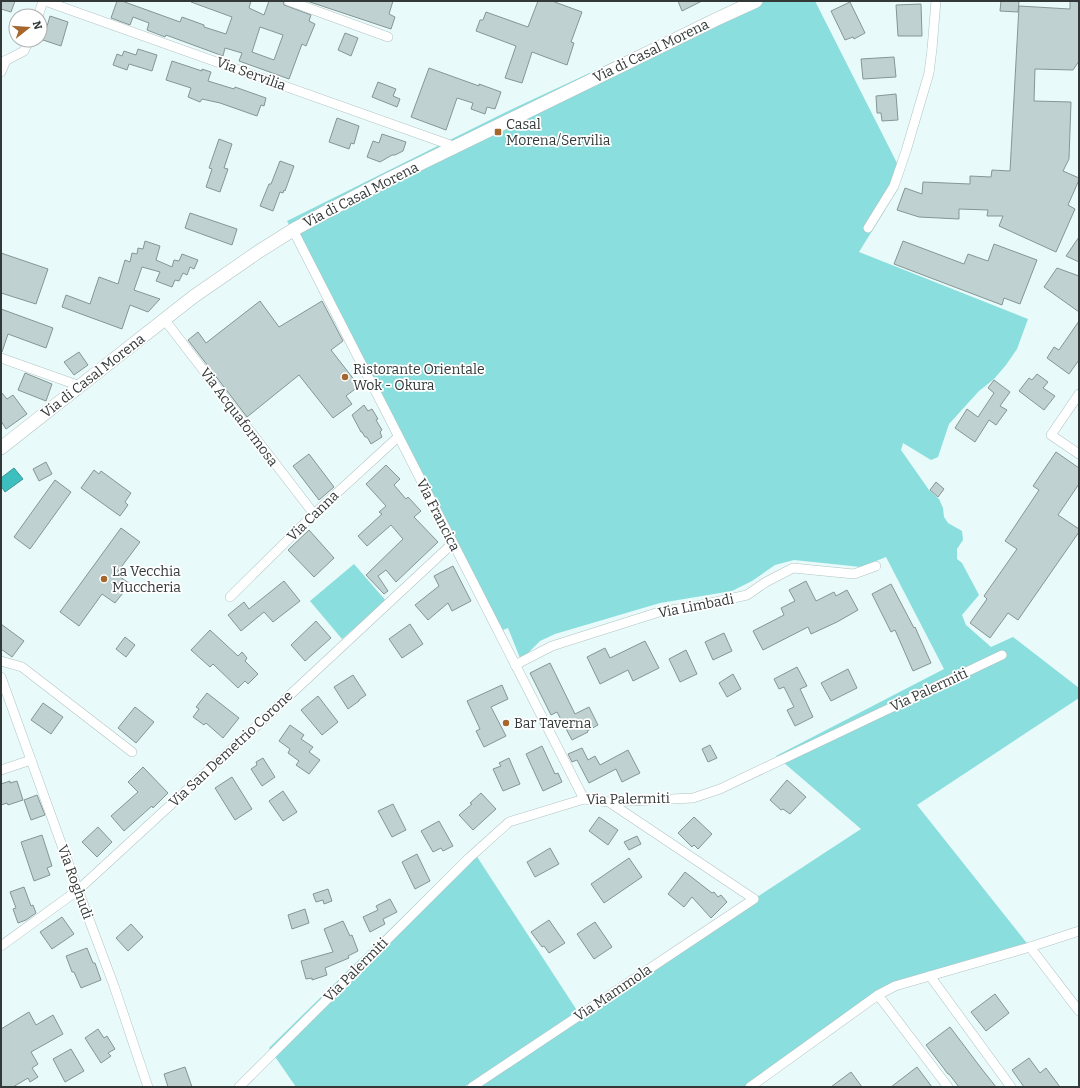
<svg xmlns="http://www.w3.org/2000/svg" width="1080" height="1088" viewBox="0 0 1080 1088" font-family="Bitter,serif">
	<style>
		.green { fill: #8adedd }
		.water { fill: #3dbfbf; stroke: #3a9796 }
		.building { fill: #bfd1d1; stroke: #859695; fill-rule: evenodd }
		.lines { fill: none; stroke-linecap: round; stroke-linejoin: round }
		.street-casing { stroke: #b2c3c3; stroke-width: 10 }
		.secondary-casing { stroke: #b2c3c3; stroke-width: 14 }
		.street { stroke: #fff; stroke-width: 9 }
		.secondary { stroke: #fff; stroke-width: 13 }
		.poi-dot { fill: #a5672c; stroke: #fff; stroke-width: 1.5 }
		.labels { text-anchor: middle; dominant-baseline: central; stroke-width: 3.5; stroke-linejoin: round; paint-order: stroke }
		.street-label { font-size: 14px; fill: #323938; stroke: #fff }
		.poi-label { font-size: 14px; fill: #323938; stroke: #fff; text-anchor: start }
	</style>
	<rect width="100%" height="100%" fill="#e8fafa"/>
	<g class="green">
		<polygon points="744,1 815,1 899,167 885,210 859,252 1028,319 1017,349 1006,365 994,379 979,391 949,424 938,457 931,460 903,443 901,450 929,490 939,499 943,508 944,517 948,523 962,531 963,540 957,549 957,559 962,563 979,595 962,615 966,625 991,647 1013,637 1079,688 1079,698 917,805 1030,947 895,986 750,1087 472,1087 754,899 861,829 776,756 944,669 886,557 861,567 794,560 775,565 752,581 732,591 660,603 555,634 540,641 526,655 520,658 508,628 498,632 287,221 506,112"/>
		<polygon points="354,564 386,601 342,639 310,601"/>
		<polygon points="472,849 578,1012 464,1087 296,1087 269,1048"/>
	</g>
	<polygon class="water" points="14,468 23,479 5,492 1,486 1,478"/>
	<g class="building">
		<polygon points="1,1 15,1 11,12 1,9"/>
		<path d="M117 1H122L180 22 182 17 204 25V27L226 34 232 17 191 2V1H251L249 8 264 15 269 1H283L284 5 287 6 311 15 309 21 315 24 306 46 302 44 289 79 239 61 242 53 225 48 223 56 166 35 165 37 147 30 149 23 133 17 130 25 111 18ZM260 27 283 35 274 60 252 52Z"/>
		<polygon points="307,1 393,1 389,14 395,17 391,29"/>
		<polygon points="538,1 552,1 582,12 571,42 574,43 567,65 532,52 522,83 505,78 516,46 476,31 480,20 483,20 486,12 528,27"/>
		<polygon points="678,1 702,1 682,11"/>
		<polygon points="1001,1 1019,1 1018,12 1000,11"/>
		<polygon points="1070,1 1079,2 1079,61 1073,70 1035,69 1034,101 1071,102 1069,159 1063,171 1079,178 1079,180 1068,205 1075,209 1056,252 999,226 1003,216 987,216 988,210 959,209 959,219 919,217 897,210 905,188 922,194 923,182 970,184 970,176 991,177 992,170 1010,171 1019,6 1070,9"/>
		<polygon points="850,2 865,33 854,39 853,37 845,40 831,11"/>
		<polygon points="921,4 922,36 898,36 896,5"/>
		<polygon points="50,16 68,22 61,46 43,40"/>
		<polygon points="345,33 358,38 351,56 338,50"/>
		<polygon points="138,49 157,55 152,71 129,64 127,70 113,65 117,54 122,56 124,51 136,55"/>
		<polygon points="894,57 896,77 863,79 861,59"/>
		<polygon points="172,61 202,71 202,69 211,72 208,81 234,89 235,87 266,98 264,106 261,105 257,116 220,103 202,99 200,102 188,97 191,88 166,80"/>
		<polygon points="429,68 479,86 479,84 501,92 495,109 487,107 485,114 471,109 473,103 457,98 446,130 411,117"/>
		<polygon points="378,82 396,89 393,96 400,99 397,107 372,97"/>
		<polygon points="896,94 898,120 882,121 881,113 877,113 876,96"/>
		<polygon points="337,118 359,126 354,144 351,143 349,149 329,142"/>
		<polygon points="382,134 406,142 403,151 395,155 392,155 380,162 367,157 373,141 379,143"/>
		<polygon points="219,139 232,144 224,168 228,169 220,192 206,187 212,169 209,168"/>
		<polygon points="280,161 294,166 285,191 284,190 283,193 280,192 273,211 260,206 269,184 271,184"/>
		<polygon points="190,213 237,229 232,245 185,228"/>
		<polygon points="1079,237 1079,262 1066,256"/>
		<polygon points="145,241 160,246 156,260 172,267 174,260 179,261 182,254 198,260 194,269 190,267 187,275 183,273 179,281 175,280 172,287 156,281 160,272 142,267 134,290 160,299 148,312 130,305 122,329 62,307 66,295 90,304 99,277 118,284 125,260 130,262 132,253 137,254 138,248 143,249"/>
		<polygon points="903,241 964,264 968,254 988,261 994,244 1037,260 1020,304 1004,298 1002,305 894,264"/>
		<polygon points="1,253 48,269 36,304 1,293"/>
		<polygon points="1057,268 1079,276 1079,312 1044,287"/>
		<polygon points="260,301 279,327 322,301 343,341 331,350 359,386 346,396 352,404 333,418 299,375 247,417 188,340 198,332 206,343"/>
		<polygon points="1,309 53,328 46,348 8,334 2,352 1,352"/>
		<polygon points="1079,321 1079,360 1069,374 1047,358 1054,347 1059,350"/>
		<polygon points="79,352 88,365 74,375 64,362"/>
		<polygon points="25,373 52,384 46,401 18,390"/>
		<polygon points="1037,374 1048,382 1043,388 1055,396 1044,410 1019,391 1029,378 1032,380"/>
		<polygon points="994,380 1010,392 1000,406 1007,410 996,425 989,420 975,442 955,428 967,409 978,417 994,393 988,388"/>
		<polygon points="1,392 7,399 13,395 27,414 6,429 1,421"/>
		<polygon points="364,405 368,411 372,409 378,419 376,420 382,430 380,432 382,437 371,444 367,437 365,437 362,432 361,432 352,415"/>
		<polygon points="1056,452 1079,468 1079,484 1058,515 1079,529 1079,532 1018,620 1008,613 990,638 970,623 987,599 984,596 1017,549 1005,541 1039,490 1033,486"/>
		<polygon points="309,454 334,487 319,500 293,466"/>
		<polygon points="46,462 52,474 39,481 33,469"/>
		<polygon points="386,465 400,479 394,485 406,499 408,497 421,511 414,517 438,542 396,582 386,570 378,576 388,591 384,594 366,575 403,539 391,525 367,546 358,536 382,514 379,512 386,506 366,484"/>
		<polygon points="94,470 99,474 101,471 131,493 125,502 128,505 120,516 81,488"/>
		<polygon points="55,480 71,492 30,549 14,537"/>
		<polygon points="936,482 944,489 938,497 930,490"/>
		<polygon points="121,528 140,542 116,574 130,584 115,603 102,594 79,626 60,612"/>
		<polygon points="309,530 334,558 314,577 288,550"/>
		<polygon points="453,566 471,601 452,611 448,603 428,620 415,605 439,586 434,576"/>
		<polygon points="284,581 300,601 273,622 264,612 241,631 228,615 244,602 249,609"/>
		<polygon points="806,581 816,601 834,592 836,596 847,590 858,610 837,622 811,634 808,627 763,650 753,631 784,615 781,608 795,601 789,590"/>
		<polygon points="891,584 914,628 915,627 931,663 913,671 895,630 891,632 872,594"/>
		<polygon points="316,621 331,638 305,661 291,645"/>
		<polygon points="1,624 24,641 12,657 1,649"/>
		<polygon points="410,624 423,644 402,658 389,639"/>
		<polygon points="210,630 238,656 242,652 247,658 245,661 258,674 248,684 245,681 238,688 213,664 210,667 191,650"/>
		<polygon points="724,633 732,651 713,660 705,642"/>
		<polygon points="125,637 135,645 126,657 116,649"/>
		<polygon points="645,641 659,668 633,681 628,670 600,684 587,657 605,648 610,658"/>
		<polygon points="686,650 697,674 680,682 669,659"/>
		<polygon points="550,663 575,714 589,707 598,725 587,731 588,732 572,740 557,712 551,715 530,673"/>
		<polygon points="797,667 807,686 800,689 813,717 795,726 787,710 794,707 784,687 779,689 774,679"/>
		<polygon points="848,669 857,688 831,701 821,683"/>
		<polygon points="733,674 741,689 727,697 719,683"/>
		<polygon points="353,675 366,695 359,700 359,701 348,709 334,687"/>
		<polygon points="502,685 508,699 491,707 506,736 484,747 476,731 480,729 467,701"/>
		<polygon points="207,693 239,718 223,738 206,723 204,725 193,717 199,709 196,707"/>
		<polygon points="318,696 338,722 322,735 301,710"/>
		<polygon points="43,703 63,717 51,734 31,720"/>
		<polygon points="135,707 154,722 136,743 118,728"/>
		<polygon points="290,725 304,735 301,739 313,747 309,752 320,760 309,774 296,765 299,761 288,753 290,749 279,741"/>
		<polygon points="710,745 717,758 708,762 702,749"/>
		<polygon points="542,746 555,774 558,773 562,782 543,791 526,754"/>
		<polygon points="582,748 588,760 595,756 600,765 628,750 640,773 622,782 616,769 589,783 577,760 572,762 568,754"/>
		<polygon points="263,758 275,777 262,786 251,769 257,765 256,762"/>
		<polygon points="509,758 520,784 503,791 493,769 501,766 499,763"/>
		<polygon points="143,767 168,793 153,808 152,806 124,831 111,816 138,792 128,782"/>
		<polygon points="232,777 252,809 235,820 215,788"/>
		<polygon points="787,780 806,797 790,814 783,809 781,810 770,800"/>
		<polygon points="10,781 10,783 17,781 23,800 8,805 7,803 1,805 1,784"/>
		<polygon points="283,791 297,812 283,821 269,801"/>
		<polygon points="481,793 496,809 473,830 459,815 472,804 470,803"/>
		<polygon points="37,795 45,815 31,820 24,800"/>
		<polygon points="393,804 406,830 392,837 378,811"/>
		<polygon points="599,817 618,830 608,845 589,831"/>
		<polygon points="694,817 712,834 698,849 694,845 692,847 678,833"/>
		<polygon points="439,821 453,846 443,851 441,848 433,852 421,831"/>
		<polygon points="98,827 112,842 97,857 82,842"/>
		<polygon points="42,835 52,866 47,868 50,875 34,881 21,842"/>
		<polygon points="637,836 641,844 629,850 624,842"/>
		<polygon points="550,848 559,864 535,877 527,862"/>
		<polygon points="417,854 430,881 415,889 402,862"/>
		<polygon points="629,858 642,877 604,903 591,884"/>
		<polygon points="685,872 712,893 714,892 718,897 721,895 727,902 711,918 692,897 684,907 668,894"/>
		<polygon points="24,887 31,906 33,905 36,913 26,920 18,923 13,909 16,908 10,892"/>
		<polygon points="328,889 332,901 324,904 323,900 316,902 313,894"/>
		<polygon points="390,899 397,912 383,919 385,924 370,932 363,917 378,910 376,906"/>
		<polygon points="305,909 309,923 292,929 288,915"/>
		<polygon points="62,917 74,934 52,949 40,932"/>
		<polygon points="549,920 565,943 549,953 544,946 542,947 531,932"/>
		<polygon points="343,921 350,936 352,935 358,951 348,956 349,958 325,968 327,975 312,980 312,978 306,979 301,961 333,952 324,929"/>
		<polygon points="595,922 612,947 594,959 577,934"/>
		<polygon points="131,924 143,937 128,951 116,938"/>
		<polygon points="87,948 93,963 95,963 101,980 81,988 74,972 72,972 66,956"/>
		<polygon points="995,994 1009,1013 986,1031 971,1012"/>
		<polygon points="29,1012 36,1025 53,1015 63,1034 31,1052 38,1064 32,1068 38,1077 30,1082 28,1078 13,1087 1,1087 1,1029"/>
		<polygon points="950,1027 981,1068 996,1087 959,1087 949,1074 948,1074 926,1045"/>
		<polygon points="98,1029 104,1038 107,1036 115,1049 108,1053 111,1056 101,1063 85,1038"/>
		<polygon points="71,1049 84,1071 65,1082 53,1059"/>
		<polygon points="1029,1058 1040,1073 1046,1068 1060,1087 1024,1087 1012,1070"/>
		<polygon points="185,1067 192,1087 168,1087 164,1074"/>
		<polygon points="917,1067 932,1087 891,1087"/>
		<polygon points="851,1072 862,1087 831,1087"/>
	</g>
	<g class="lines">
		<g class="street-casing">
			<g id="street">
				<polyline points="45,1 456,147"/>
				<polyline points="289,1 388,37"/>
				<polyline points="38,16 43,1"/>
				<polyline points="1,63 24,51 29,40"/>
				<polyline points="1,72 6,60"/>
				<polyline points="868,228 894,186 906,151 929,73 932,49 936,1"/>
				<polyline points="293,230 584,799"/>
				<polyline points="164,319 314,514"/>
				<polyline points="1,358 80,386"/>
				<polyline points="1079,394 1051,435 1079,454"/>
				<polyline points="230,597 314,514 398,437"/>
				<polyline points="1,661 22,667 132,752"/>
				<polyline points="515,665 552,646 659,612 702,605 747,595 766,582 793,568 854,574 876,566"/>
				<polyline points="1,677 78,890 114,986 148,1087"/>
				<polyline points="1,770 31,760"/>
				<polyline points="1,946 78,890 263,720 453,543"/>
				<polyline points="1030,947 1079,1011"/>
				<polyline points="930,976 1011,1087"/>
				<polyline points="878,995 948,1087"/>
				<polyline points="239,1087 469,858 509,822 584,799 609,802 693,798 720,789 1002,655"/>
				<polyline points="472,1087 754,899 609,802"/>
				<polyline points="750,1087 878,995 895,986 1030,947 1079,931"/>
			</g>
		</g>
		<g class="secondary-casing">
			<polyline id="secondary" points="1,448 193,297 258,252 293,230 326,212 389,179 717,19 756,1"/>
		</g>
		<use href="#street" class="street"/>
		<use href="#secondary" class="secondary"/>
	</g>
	<g class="poi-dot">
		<rect x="494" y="128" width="8" height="8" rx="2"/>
		<circle cx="345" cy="377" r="4"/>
		<circle cx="104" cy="579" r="4"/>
		<circle cx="506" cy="723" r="4"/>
	</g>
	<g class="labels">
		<g class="street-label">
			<text transform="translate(651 51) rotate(-26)">Via di Casal Morena</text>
			<text transform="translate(251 74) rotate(20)">Via Servilia</text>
			<text transform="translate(361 195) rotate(-27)">Via di Casal Morena</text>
			<text transform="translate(93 376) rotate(-38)">Via di Casal Morena</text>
			<text transform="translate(239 417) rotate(53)">Via Acquaformosa</text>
			<text transform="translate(438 515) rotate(63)">Via Francica</text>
			<text transform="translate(313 516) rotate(-44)">Via Canna</text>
			<text transform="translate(696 606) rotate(-11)">Via Limbadi</text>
			<text transform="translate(929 690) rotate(-25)">Via Palermiti</text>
			<text transform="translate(231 749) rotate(-43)">Via San Demetrio Corone</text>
			<text transform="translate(628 799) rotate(-1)">Via Palermiti</text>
			<text transform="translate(75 882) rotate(70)">Via Roghudi</text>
			<text transform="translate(356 970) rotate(-45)">Via Palermiti</text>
			<text transform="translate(613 993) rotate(-34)">Via Mammola</text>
		</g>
		<g class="poi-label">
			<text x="506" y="124">Casal<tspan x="506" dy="16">Morena/Servilia</tspan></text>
			<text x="353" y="369">Ristorante Orientale<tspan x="353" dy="16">Wok - Okura</tspan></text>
			<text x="112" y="571">La Vecchia<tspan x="112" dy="16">Muccheria</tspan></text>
			<text x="514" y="723">Bar Taverna</text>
		</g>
	</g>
	<rect width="1080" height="1088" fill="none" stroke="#323938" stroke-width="4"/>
	<g transform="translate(28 28) rotate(73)"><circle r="19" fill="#ffffff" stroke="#adb0af"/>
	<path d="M0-3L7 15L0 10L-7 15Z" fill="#a5672c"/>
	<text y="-6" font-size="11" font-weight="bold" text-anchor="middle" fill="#323938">N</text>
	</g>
</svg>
